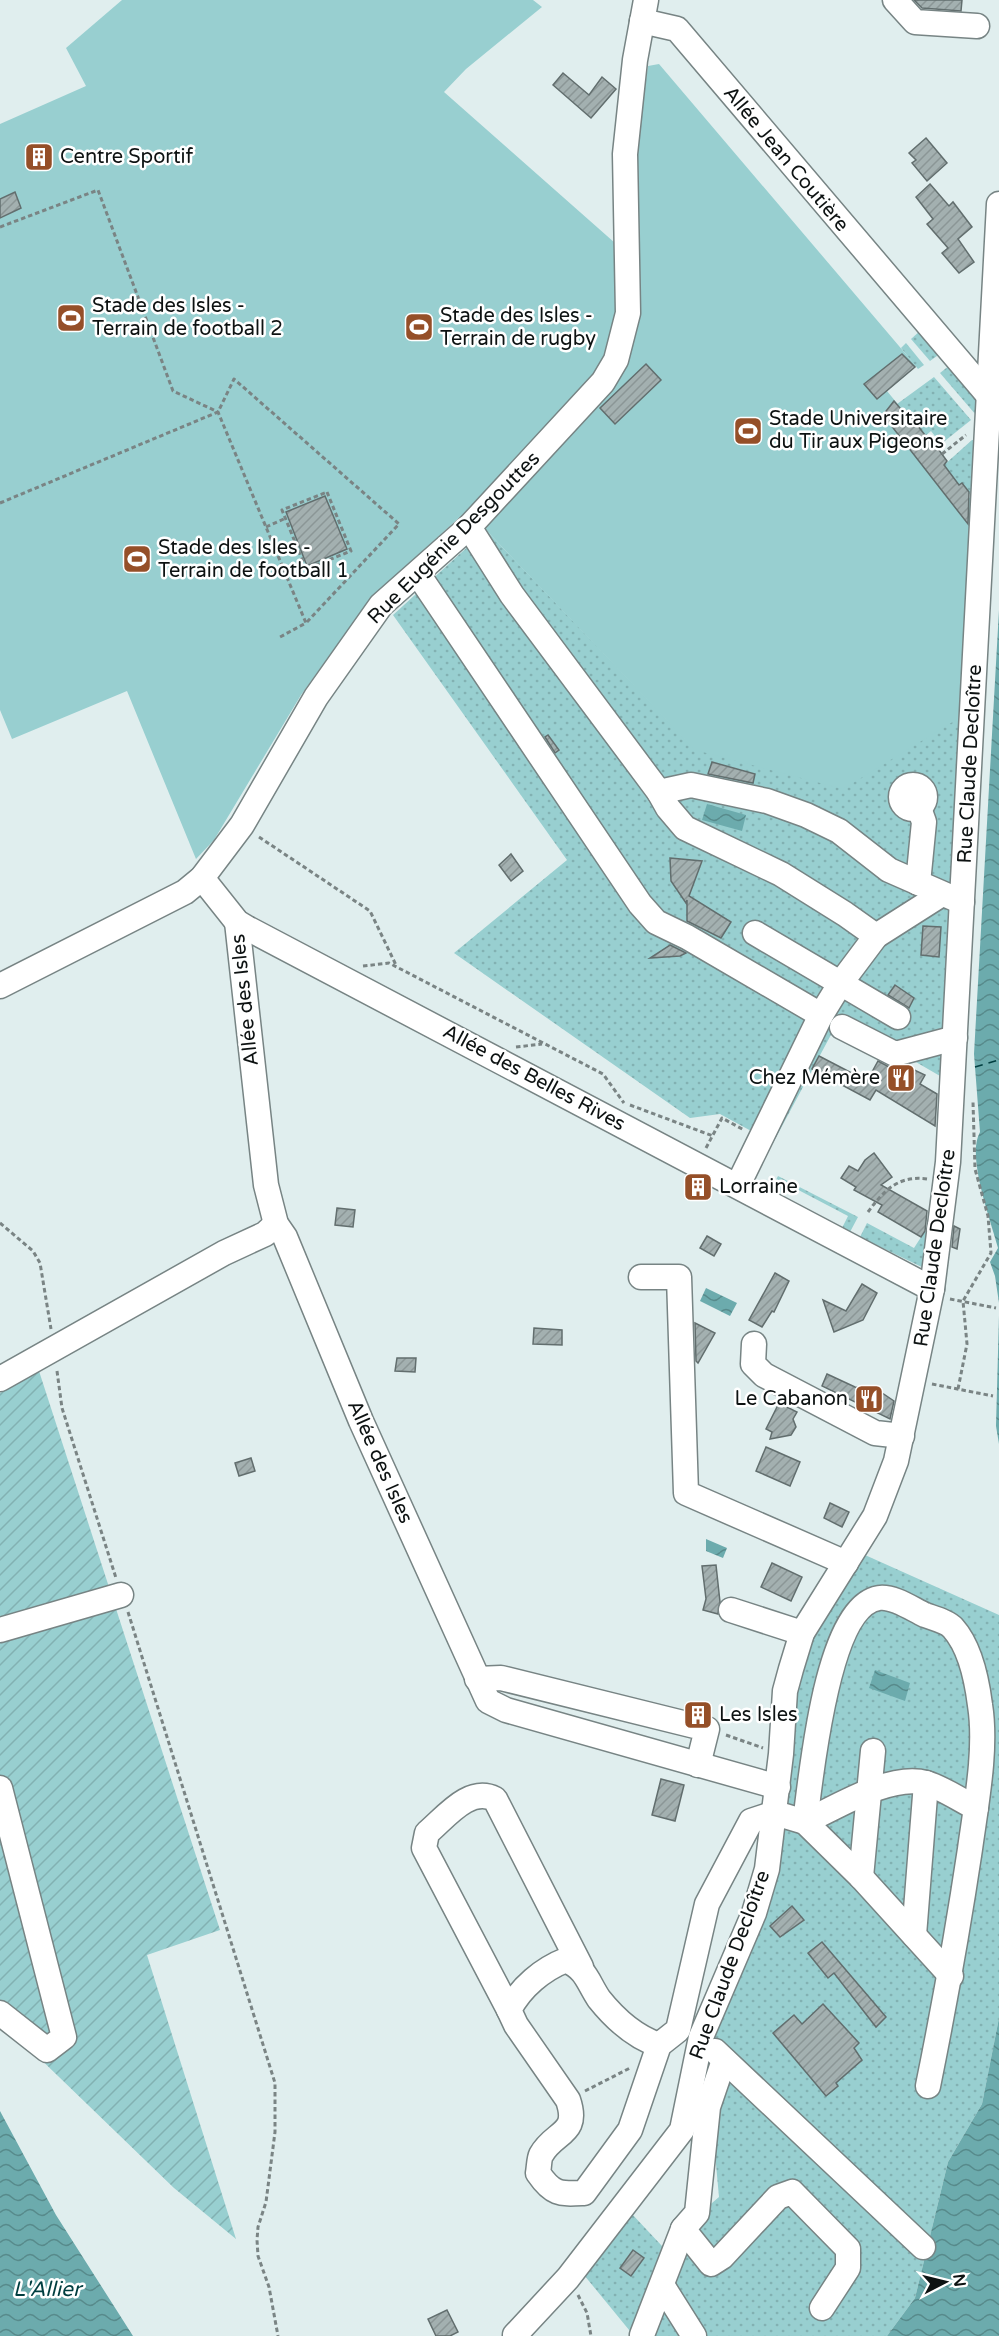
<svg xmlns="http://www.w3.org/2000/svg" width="999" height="2336" viewBox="0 0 999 2336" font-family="'Varela Round',sans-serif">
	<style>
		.grass { fill: url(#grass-dots) }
		.garden { fill: url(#garden-furrows) }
		.pitch { fill: #98cfd0 }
		.water { fill: url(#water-waves) }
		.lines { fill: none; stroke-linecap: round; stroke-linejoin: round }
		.ferry { stroke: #003e40; stroke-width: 1.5; stroke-dasharray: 8 6; stroke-linecap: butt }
		.building { fill: url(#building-hatch); stroke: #626e6e; stroke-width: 1.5 }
		.minor-casing { stroke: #778484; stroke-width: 27 }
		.path { stroke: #7a8484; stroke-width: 3; stroke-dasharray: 4.5 3; stroke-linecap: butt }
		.minor { stroke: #fff; stroke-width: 24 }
		.labels { text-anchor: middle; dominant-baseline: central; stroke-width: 5; stroke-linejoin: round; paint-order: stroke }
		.poi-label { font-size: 20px; fill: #0d1212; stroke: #fff; text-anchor: start }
		.street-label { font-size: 20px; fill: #0d1212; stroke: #fff }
		.water-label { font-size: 21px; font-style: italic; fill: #003e40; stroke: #fff }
	</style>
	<defs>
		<pattern id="grass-dots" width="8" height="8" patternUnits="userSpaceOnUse" patternTransform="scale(1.5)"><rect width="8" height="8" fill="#98cfd0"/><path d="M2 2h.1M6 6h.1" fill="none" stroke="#82b1b2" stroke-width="1.8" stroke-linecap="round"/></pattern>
		<pattern id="garden-furrows" width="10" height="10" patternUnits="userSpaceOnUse" patternTransform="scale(1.5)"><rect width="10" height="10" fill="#98cfd0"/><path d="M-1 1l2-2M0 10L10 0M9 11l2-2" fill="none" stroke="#82b1b2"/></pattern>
		<pattern id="water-waves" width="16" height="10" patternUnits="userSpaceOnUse" patternTransform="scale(1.5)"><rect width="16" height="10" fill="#6cabad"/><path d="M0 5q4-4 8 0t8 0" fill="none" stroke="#578a8b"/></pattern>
		<pattern id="building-hatch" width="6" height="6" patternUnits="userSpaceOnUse" patternTransform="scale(1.5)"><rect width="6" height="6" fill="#a3b0b0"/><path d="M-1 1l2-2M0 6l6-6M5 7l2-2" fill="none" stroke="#8b9696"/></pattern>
	</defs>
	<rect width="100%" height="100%" fill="#e0eeee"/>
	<g class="grass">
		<polygon points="921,330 941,353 930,361 911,339"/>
		<polygon points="906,343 924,365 918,369 901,348"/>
		<polygon points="950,365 977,397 976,415 940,373"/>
		<polygon points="934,377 971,420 941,444 931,431 923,438 912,425 915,422 908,412 905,414 897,404"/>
		<polygon points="972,440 980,440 978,488 970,493 962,483 959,485 944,465"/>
		<polygon points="486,530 696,750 964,715 940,1076 840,1018 773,1143 720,1114 690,1118 454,953 567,860 393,615"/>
		<polygon points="778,1176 858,1217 850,1232 842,1228 848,1216 785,1183 779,1195 770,1191"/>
		<polygon points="867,1223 914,1248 925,1231 930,1234 930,1271 860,1237"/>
		<polygon points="865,1555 999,1615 999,2018 982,2104 948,2162 915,2298 887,2336 634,2336 584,2275 631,2213 662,2246 719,2197 710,2099 699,2084 706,2054 758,1930 798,1683 811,1635"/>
	</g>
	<polygon class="garden" points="39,1371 220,1930 147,1955 236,2239 174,2188 0,2020 0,1393"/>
	<polygon class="pitch" points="122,0 533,0 542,7 466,69 444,92 615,243 635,156 648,66 659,64 916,366 887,391 905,413 907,412 915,422 913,425 931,444 933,442 947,461 944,465 959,485 962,483 970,493 968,496 973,502 964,715 843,789 695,750 486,530 474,504 371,598 301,695 214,840 196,859 127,691 12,739 0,710 0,124 86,86 66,48"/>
	<g class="water">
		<path d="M999 610V1303L995 1276 990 1262 998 1248C991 1221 966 1156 980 1132L974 1054Z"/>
		<polygon points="707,804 746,815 742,831 702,820"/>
		<polygon points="706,1288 737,1303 730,1316 700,1301"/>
		<polygon points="999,1315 999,1444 996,1426"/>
		<polygon points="706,1539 727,1548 723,1558 706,1551"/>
		<polygon points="875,1670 910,1683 905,1701 869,1688"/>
		<polygon points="999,2018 999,2336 887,2336 915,2298 948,2162 982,2104"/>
		<polygon points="0,2111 56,2215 133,2336 0,2336"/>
	</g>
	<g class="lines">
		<polyline class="ferry" points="975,1067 999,1060"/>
	</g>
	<g class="building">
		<polygon points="914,0 962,0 961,11 922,8"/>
		<polygon points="563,73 589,95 602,77 616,89 591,118 553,85"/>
		<polygon points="926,138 947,163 927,181 912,163 916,160 909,153"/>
		<polygon points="930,184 949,206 953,202 972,227 958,239 974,262 959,273 942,253 948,248 927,224 933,219 916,197"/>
		<polygon points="15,192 21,208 0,218 0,199"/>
		<polygon points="902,354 915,367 877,399 864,384"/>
		<polygon points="646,364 661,380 615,424 600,408"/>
		<polygon points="894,401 905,414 907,412 932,444 933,442 947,461 944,465 959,485 962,483 969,492 968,524 883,415"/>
		<polygon points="325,496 347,549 307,566 286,512"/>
		<polygon points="548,735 559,750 555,753 545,737"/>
		<polygon points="712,762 755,774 753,783 708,774"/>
		<polygon points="511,854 523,871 511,881 499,865"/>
		<polygon points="670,858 702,861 689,896 731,922 721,938 687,921 687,900 686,903 671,881"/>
		<polygon points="923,926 941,927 939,957 921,955"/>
		<polygon points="670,945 686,953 680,956 650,958"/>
		<polygon points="895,985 914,998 909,1008 888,995"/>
		<polygon points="819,1056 867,1081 878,1061 889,1067 906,1066 925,1075 920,1084 937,1094 935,1126 876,1090 870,1100 812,1069"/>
		<polygon points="874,1153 892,1177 881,1185 927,1211 925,1231 921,1237 878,1212 882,1205 854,1190 856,1187 841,1178 849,1166 858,1171 865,1160"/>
		<polygon points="337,1208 355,1210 353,1227 335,1225"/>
		<polygon points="954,1226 960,1229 957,1249 952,1247"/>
		<polygon points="707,1236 721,1244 714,1256 700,1248"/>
		<polygon points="775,1273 789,1281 774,1312 772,1311 762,1327 749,1320"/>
		<polygon points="862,1284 877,1293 863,1320 834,1332 823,1300 846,1311"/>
		<polygon points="695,1323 715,1333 698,1363 696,1361"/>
		<polygon points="534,1328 562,1330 562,1345 533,1344"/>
		<polygon points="397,1358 416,1358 415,1372 395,1371"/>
		<polygon points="827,1374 855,1387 882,1393 894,1401 890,1419 822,1386"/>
		<polygon points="779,1403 797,1412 793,1419 796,1427 791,1435 770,1439 772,1432 766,1429"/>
		<polygon points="766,1447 800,1462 790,1486 756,1471"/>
		<polygon points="251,1458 255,1471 239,1476 235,1463"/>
		<polygon points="830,1503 849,1512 842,1527 824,1518"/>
		<polygon points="772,1563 802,1577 791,1601 761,1587"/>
		<polygon points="716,1565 720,1602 718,1614 703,1610 706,1599 702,1566"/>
		<polygon points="661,1779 684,1785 675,1821 652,1815"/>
		<polygon points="792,1906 804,1920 780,1937 770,1926"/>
		<polygon points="822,1942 886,2017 876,2027 834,1973 828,1978 808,1953"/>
		<polygon points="823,2004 859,2043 854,2048 862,2060 836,2083 838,2086 826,2096 773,2033 794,2015 802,2024"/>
		<polygon points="633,2250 644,2258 631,2276 620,2268"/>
		<polygon points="447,2310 458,2332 450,2336 436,2336 428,2319"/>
	</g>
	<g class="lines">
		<g class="minor-casing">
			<g id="minor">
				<polyline points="895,0 915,22 977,26"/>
				<polyline points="642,21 677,29 989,396"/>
				<polyline points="469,527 512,595 659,792 691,785 767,801 806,815 839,831 889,870 962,902"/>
				<polyline points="418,574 640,904 656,922 687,937 821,1015"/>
				<circle cx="913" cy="797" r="12"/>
				<polyline points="659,792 668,808 685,828 781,874 845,914 876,936"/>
				<polyline points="202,878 237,922 247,928 932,1289"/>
				<polyline points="918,883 924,822 919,808"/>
				<polyline points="237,922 266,1185 276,1224 285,1237 361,1421 488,1701 506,1710 778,1787"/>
				<polyline points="755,933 898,1017"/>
				<polyline points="0,986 185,892 202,878 242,825 316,697 381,605 469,527 603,382 616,360 628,313 625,154 635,60 646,0"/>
				<polyline points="842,1027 895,1054 955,1038"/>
				<polyline points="738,1185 821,1015 840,984 876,936 942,894"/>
				<polyline points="641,1277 679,1277 686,1493 846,1563"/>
				<polyline points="754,1344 753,1364 764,1375 875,1433 902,1436"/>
				<polyline points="0,1379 224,1253 265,1234 276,1224"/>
				<polyline points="731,1610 802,1633"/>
				<polyline points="0,1630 121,1595"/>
				<polyline points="477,1679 501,1678 707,1729 698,1765"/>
				<polyline points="0,1788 64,2037 47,2050 0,2013"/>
				<path d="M805 1822C811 1779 826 1606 879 1598 894 1596 912 1609 925 1615 933 1618 948 1622 953 1628 970 1647 977 1681 980 1705 987 1749 976 1805 970 1849 958 1929 944 2007 928 2086"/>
				<path d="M805 1822C837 1807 891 1773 926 1783 943 1788 960 1800 976 1808"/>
				<polyline points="861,1877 873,1751"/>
				<polyline points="914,1935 926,1783"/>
				<path d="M509 2010 424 1848 427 1833C446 1817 469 1786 495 1799L581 1967"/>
				<path d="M659 2045 630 2130 584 2193C560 2194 553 2195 538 2173 539 2168 539 2159 541 2155 554 2131 580 2135 568 2100L516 2025 509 2010C521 1987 543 1969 566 1960 587 1970 587 1981 599 1999 615 2019 635 2037 659 2045L678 2030 707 1904 751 1821 775 1813 805 1822 861 1877 951 1976"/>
				<polyline points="715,2051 923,2247"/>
				<polyline points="724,2060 708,2107 697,2213 683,2229 711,2264 722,2257 778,2197 792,2192 848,2249 848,2268 822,2308"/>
				<polyline points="662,2285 694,2336"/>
				<polyline points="515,2335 568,2278 682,2130 701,2037 754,1913 767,1869 781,1754 785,1691 791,1669 802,1633 875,1516 896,1461 932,1289 948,1162 999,204"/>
				<polyline points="642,2335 683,2229"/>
			</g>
		</g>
		<g class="path">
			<polyline points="0,227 98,190 173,391 218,412 306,623 280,637"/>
			<polyline points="942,454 966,435"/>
			<polygon points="327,492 351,551 306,569 282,510"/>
			<polyline points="0,503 218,412 234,379 399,524 306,623"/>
			<polyline points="266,527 286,518"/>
			<polyline points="283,568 302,561"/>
			<polyline points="259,837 370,911 396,965"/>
			<polyline points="363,966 389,963 603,1074 624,1103"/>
			<polyline points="516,1047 542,1044"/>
			<polyline points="630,1105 713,1136"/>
			<polyline points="706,1148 722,1118 744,1130"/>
			<path d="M868 1212C884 1190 899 1175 927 1179"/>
			<polyline points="0,1223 33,1251 40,1263 51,1329"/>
			<polyline points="950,1299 996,1308"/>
			<polyline points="57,1371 62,1408 116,1578"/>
			<polyline points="932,1384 993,1396"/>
			<polyline points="958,1389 967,1344 963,1301 991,1253 988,1216 975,1169 973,1102"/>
			<polyline points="128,1612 275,2083 275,2132 266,2202 258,2227 257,2240 258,2256 269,2287 278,2336"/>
			<polyline points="726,1735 763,1748"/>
			<polyline points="585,2091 630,2068"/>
			<polyline points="578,2295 587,2313 591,2336"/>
		</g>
		<use href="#minor" class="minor"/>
	</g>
	<defs>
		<g id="building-square" transform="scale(1.5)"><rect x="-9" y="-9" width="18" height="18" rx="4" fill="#954f28" stroke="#fff"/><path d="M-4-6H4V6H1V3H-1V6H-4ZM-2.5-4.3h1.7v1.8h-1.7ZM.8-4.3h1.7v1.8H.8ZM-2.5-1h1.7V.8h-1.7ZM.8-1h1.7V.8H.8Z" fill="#fff"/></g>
		<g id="stadium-square" transform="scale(1.5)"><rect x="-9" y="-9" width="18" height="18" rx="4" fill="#954f28" stroke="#fff"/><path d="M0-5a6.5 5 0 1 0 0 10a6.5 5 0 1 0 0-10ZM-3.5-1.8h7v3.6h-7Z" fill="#fff"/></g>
		<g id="restaurant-square" transform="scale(1.5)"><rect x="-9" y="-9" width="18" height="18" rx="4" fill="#954f28" stroke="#fff"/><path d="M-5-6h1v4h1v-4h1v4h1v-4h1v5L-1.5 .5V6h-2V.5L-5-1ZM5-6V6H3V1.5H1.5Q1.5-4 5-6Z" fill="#fff"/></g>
	</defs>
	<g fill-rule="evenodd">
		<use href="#building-square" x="39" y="157"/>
		<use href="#stadium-square" x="71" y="318"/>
		<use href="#stadium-square" x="419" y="327"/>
		<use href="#stadium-square" x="748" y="431"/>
		<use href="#stadium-square" x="137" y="559"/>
		<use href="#restaurant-square" x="901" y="1078"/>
		<use href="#building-square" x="698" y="1187"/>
		<use href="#restaurant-square" x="869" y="1399"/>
		<use href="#building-square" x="698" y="1715"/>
	</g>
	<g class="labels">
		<g class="poi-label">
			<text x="60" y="157">Centre Sportif</text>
			<text x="92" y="306">Stade des Isles -<tspan x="92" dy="23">Terrain de football 2</tspan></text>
			<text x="440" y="316">Stade des Isles -<tspan x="440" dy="23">Terrain de rugby</tspan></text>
			<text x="769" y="419">Stade Universitaire<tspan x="769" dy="23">du Tir aux Pigeons</tspan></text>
			<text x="158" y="548">Stade des Isles -<tspan x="158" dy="23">Terrain de football 1</tspan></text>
			<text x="880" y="1078" text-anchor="end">Chez Mémère</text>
			<text x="719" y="1187">Lorraine</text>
			<text x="848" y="1399" text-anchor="end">Le Cabanon</text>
			<text x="719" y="1715">Les Isles</text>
		</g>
		<g class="street-label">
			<text transform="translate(786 159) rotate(50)">Allée Jean Coutière</text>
			<text transform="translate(454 538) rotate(-45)">Rue Eugénie Desgouttes</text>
			<text transform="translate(970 764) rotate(-87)">Rue Claude Decloître</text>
			<text transform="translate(245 1000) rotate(-96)">Allée des Isles</text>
			<text transform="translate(534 1078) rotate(28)">Allée des Belles Rives</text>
			<text transform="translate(935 1248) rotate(-82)">Rue Claude Decloître</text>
			<text transform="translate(380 1462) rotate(66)">Allée des Isles</text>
			<text transform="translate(730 1965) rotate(-70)">Rue Claude Decloître</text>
		</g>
		<g class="water-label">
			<text x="47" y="2289">L'Allier</text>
		</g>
	</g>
	<g transform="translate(945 2282) rotate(83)" stroke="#ffffff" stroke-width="4.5" paint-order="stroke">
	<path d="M0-4.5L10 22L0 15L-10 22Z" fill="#0d1212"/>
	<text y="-9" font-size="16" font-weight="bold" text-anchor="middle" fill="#0d1212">N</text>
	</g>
</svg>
